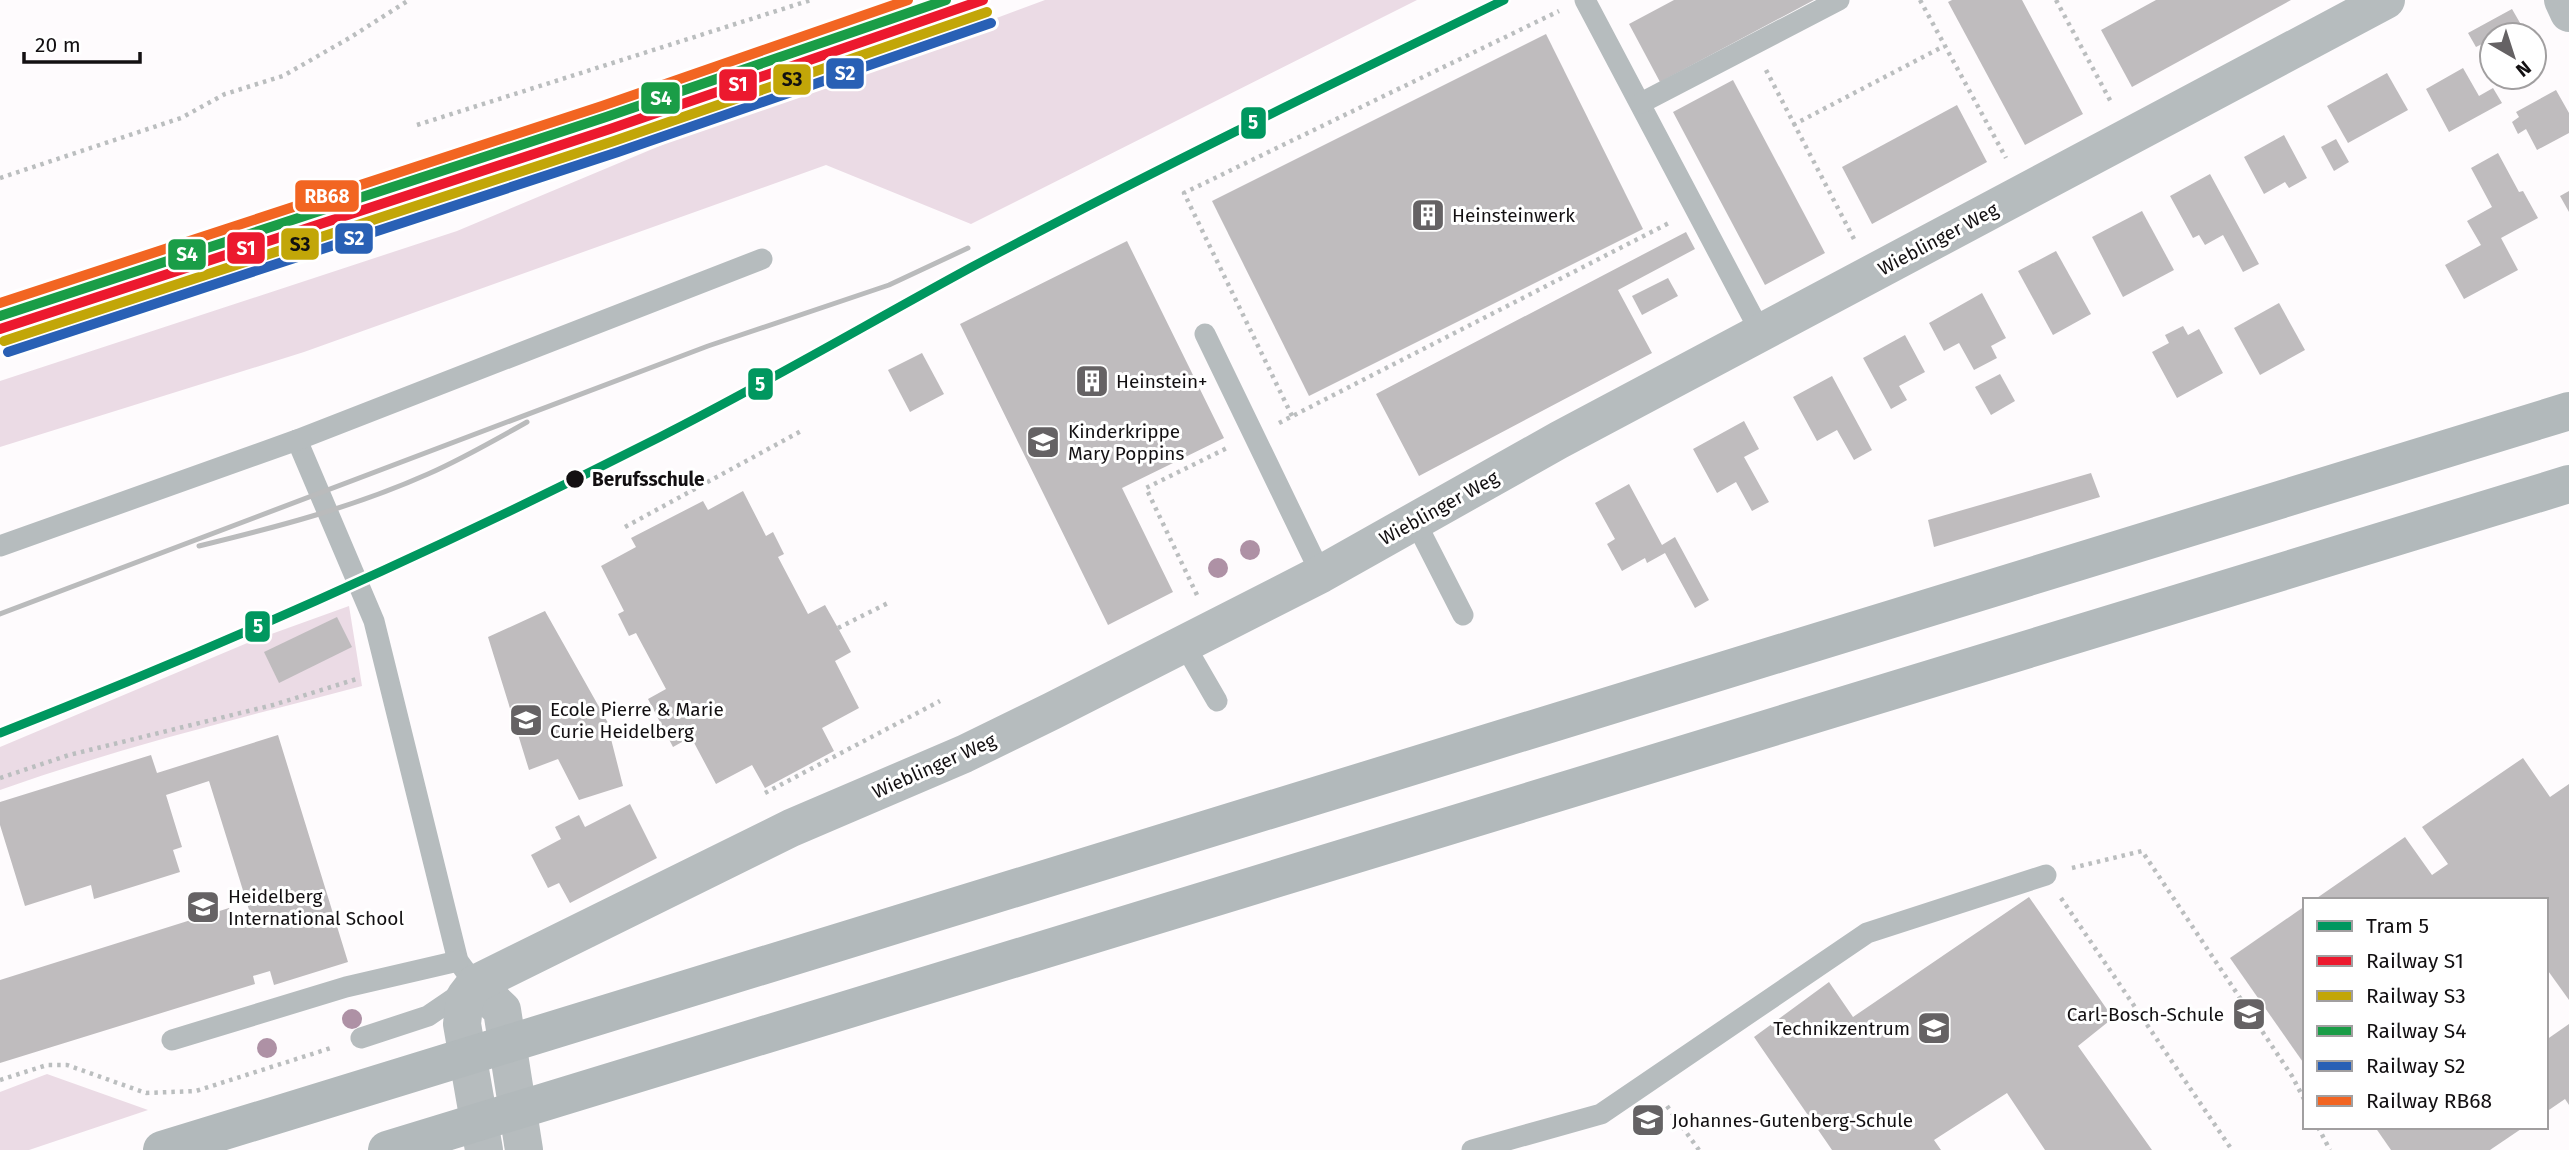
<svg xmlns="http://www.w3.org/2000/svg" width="2569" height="1150" viewBox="0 0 2569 1150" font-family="'Fira Sans',sans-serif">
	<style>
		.green { fill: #ebdbe5 }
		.building { fill: #bfbcbe }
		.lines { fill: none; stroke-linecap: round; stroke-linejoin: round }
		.path { stroke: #bbbebf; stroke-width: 4.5; stroke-dasharray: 3.5 5; stroke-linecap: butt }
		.lane { stroke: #b6bcbe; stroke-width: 21 }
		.street { stroke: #b6bcbe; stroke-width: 38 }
		.highway { stroke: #b2b9bb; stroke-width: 38 }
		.rail { stroke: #babbbc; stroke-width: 5 }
		.rail-1-casing { stroke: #fff; stroke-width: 16 }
		.rail-2-casing { stroke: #fff; stroke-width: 16 }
		.rail-3-casing { stroke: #fff; stroke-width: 16 }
		.rail-4-casing { stroke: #fff; stroke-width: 16 }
		.rail-5-casing { stroke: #fff; stroke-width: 16 }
		.rail-1 { stroke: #ec192e; stroke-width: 10 }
		.rail-2 { stroke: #c2a608; stroke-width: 10 }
		.rail-3 { stroke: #1a9d47; stroke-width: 10 }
		.rail-4 { stroke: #2960b5; stroke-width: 10 }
		.rail-5 { stroke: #f26522; stroke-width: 10 }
		.tram-1-casing { stroke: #fff; stroke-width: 14 }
		.tram-1 { stroke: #00975f; stroke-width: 9 }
		.tree { fill: #ae91a5 }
		.stop-dot { fill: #131012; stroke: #fff; stroke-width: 2.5 }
		.labels { text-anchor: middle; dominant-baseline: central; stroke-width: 6; stroke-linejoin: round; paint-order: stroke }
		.poi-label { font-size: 19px; fill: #131012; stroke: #fff; text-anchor: start }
		.street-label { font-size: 19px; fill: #131012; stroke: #fff }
		.stop-label { font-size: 19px; font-weight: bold; fill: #131012; stroke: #fff; text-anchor: start }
		.line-badge { stroke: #fff; stroke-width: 2.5 }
		.badge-label { font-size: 19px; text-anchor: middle; font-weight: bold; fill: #fff }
		.pale-badge-label { font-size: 19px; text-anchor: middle; font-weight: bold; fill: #111 }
	</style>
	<rect width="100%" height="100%" fill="#fefbfd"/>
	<g class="green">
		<polygon points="1045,0 1417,0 971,224 826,165 304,352 0,447 0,381 457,231 705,127"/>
		<path d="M349 606 362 686C241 718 118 748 0 790V747L252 641Z"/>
		<polygon points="47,1074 148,1110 29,1150 0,1150 0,1092"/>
	</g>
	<g class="building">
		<polygon points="1674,0 1814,0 1660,82 1629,24"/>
		<polygon points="1952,0 2022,0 2083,114 2025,145 1948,2"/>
		<polygon points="2156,0 2291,0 2132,87 2101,30"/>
		<polygon points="2512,9 2527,35 2492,35 2492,62 2482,44 2476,47 2468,33"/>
		<polygon points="1546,34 1643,229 1309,396 1212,201"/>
		<polygon points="2463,68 2479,96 2493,88 2502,103 2449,132 2426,89"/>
		<polygon points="2387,73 2408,110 2348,143 2327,106"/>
		<polygon points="1733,80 1825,253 1765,285 1673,112"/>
		<polygon points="2556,90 2569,113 2569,133 2537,150 2526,129 2518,134 2512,122 2519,117 2516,112"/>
		<polygon points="1957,105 1987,162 1872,224 1842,167"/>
		<polygon points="2284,135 2307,178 2289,188 2285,182 2264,194 2244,157"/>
		<polygon points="2336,139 2349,162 2334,171 2321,147"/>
		<polygon points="2498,153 2519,192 2523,191 2538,218 2501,238 2518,270 2464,299 2445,265 2481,245 2467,221 2492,207 2471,168"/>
		<polygon points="2210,174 2259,264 2243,272 2223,235 2205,245 2199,235 2193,238 2170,196"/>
		<polygon points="2569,191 2569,212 2560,196"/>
		<polygon points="2142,211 2174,270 2123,297 2092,237"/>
		<polygon points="1686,232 1695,249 1618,290 1652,353 1419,476 1376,394"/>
		<polygon points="1127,241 1224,438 1122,488 1173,592 1108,625 960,324"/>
		<polygon points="2056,251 2091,314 2053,335 2018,271"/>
		<polygon points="1668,278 1678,296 1642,315 1632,296"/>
		<polygon points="1982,293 2006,338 1991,346 1997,358 1974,370 1959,343 1944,351 1929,323"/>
		<polygon points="2279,303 2305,350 2260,375 2234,328"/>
		<polygon points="2183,326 2188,335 2199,329 2223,373 2177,398 2152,352 2169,343 2165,335"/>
		<polygon points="1905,335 1925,372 1899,386 1907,400 1891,409 1863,358"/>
		<polygon points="922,353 944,394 910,412 888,370"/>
		<polygon points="2000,374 2015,401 1991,415 1975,387"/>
		<polygon points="1832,376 1872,450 1854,460 1837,430 1817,441 1793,397"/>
		<polygon points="1744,421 1759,449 1744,457 1769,502 1752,511 1736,482 1717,493 1693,449"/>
		<polygon points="2091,473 2100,497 1934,547 1928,520"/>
		<polygon points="1629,484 1662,545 1675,537 1709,600 1695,608 1665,553 1647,563 1645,558 1622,571 1607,544 1615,539 1595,503"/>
		<polygon points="743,491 766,536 773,532 784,554 778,557 808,614 825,605 838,628 851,652 835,661 859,708 822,728 834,751 765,788 752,765 716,784 691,737 673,747 648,699 666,689 636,633 629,636 618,614 624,611 601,566 636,547 631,538 703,501 708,510"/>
		<polygon points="545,611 616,737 611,739 623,786 579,800 558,759 529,770 488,637"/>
		<polygon points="337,617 352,647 279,683 264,652"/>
		<polygon points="278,735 348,962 274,985 270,971 253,976 255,984 0,1063 0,980 229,908 232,918 250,913 209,781 166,795 182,847 173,850 180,872 94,899 91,885 25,906 0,825 0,802 151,755 157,773"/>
		<polygon points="2523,758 2550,797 2569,784 2569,1000 2546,968 2546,900 2314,900 2405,837 2432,875 2448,864 2422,827"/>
		<polygon points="630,804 657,858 570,903 559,883 548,888 531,855 561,839 555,827 579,815 585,827"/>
		<polygon points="2029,897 2113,1018 2078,1046 2152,1150 2045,1150 2007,1093 1934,1140 1941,1150 1832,1150 1754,1037 1829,982 1853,1017"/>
		<polygon points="2305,906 2305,1065 2230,958"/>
		<polygon points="2569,1024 2569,1105 2565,1099 2546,1112 2546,1040"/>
		<polygon points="2375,1127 2524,1127 2490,1150 2391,1150"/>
	</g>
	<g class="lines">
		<g class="path">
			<polyline points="1920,0 2006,158"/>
			<polyline points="2056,0 2111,102"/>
			<polyline points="1766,70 1854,239"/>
			<polyline points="417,125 811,0"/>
			<polyline points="1793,125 1944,46"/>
			<polyline points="0,178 181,118 225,94 283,76 351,37 409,0"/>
			<polyline points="1292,416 1184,193 1559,11"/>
			<polyline points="1279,423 1669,223"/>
			<polyline points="625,527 803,430"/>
			<polyline points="1197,595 1146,488 1227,448"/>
			<polyline points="838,628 890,602"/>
			<polyline points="0,778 69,755 273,705 360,678"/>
			<polyline points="765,793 940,701"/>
			<polyline points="2072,868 2142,851 2292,1076 2305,1101"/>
			<polyline points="2061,898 2232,1150"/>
			<polyline points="0,1080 47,1065 67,1065 146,1093 196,1091 334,1047"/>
			<polyline points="1667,1106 1699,1150"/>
			<polyline points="2318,1127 2330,1150"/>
		</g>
		<g class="lane">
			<polyline points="1585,0 1761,333"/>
			<polyline points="1641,103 1839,0"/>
			<polyline points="1205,334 1321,574"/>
			<polyline points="297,440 374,621 458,961 475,984 428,1016 361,1038"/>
			<polyline points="1415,521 1463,615"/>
			<polyline points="0,546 297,440 762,259"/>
			<polyline points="1184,644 1217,701"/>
			<polyline points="172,1040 346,987 458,961"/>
			<polyline points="1472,1150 1601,1114 1867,933 2046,875"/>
		</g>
		<g class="street">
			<polyline points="2563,0 2569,13"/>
			<polyline points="475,984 502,1010 524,1150"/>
			<polyline points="484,1150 462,1024 465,997 475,984 791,828 964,754 1052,711 1321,574 1559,440 2386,0"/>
		</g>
		<g class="highway">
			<polyline points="162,1150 2569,411"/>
			<polyline points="387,1150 2569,484"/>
		</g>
		<g class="rail">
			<path d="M199 546C277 527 354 507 428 474 462 459 495 440 527 422"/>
			<polyline points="0,614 708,346 889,285 968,248"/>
		</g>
		<g class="rail-1-casing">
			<polyline id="rail-1" points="0,329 610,129 983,0"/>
		</g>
		<g class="rail-2-casing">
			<polyline id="rail-2" points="4,341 614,141 987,12"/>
		</g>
		<g class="rail-3-casing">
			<polyline id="rail-3" points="0,316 606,117 946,0"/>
		</g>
		<g class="rail-4-casing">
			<polyline id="rail-4" points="8,352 618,152 991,23"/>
		</g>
		<g class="rail-5-casing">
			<polyline id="rail-5" points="0,303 602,106 908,0"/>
		</g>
		<use href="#rail-1" class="rail-1"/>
		<use href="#rail-2" class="rail-2"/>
		<use href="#rail-3" class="rail-3"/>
		<use href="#rail-4" class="rail-4"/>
		<use href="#rail-5" class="rail-5"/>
		<g class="tram-1-casing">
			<path id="tram-1" d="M0 733C225 645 445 546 660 437 765 384 867 324 970 268 1146 174 1325 87 1504 0"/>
		</g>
		<use href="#tram-1" class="tram-1"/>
	</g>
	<g class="tree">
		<circle cx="1250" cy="550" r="10"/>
		<circle cx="1218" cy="568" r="10"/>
		<circle cx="352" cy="1019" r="10"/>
		<circle cx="267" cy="1048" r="10"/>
	</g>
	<defs>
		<g id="building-square" transform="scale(1.75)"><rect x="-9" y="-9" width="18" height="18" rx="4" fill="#656264" stroke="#fff"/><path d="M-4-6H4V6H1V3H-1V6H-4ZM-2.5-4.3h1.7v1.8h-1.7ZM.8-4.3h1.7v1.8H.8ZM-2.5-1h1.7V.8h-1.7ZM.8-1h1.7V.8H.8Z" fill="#fff"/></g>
		<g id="school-square" transform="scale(1.75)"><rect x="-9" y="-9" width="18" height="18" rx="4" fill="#656264" stroke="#fff"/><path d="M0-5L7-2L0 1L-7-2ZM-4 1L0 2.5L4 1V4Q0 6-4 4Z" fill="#fff"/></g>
	</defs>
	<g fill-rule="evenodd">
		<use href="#building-square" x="1428" y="215"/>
		<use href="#building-square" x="1092" y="381"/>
		<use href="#school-square" x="1043" y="442"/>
		<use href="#school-square" x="526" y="720"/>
		<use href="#school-square" x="203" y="907"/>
		<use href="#school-square" x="2249" y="1014"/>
		<use href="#school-square" x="1934" y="1028"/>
		<use href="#school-square" x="1648" y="1120"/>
	</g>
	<circle class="stop-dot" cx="575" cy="479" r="10"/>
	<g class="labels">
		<g class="poi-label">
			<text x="1452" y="215">Heinsteinwerk</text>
			<text x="1116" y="381">Heinstein+</text>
			<text x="1068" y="431">Kinderkrippe<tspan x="1068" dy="22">Mary Poppins</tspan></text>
			<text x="550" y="709">Ecole Pierre &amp; Marie<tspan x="550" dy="22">Curie Heidelberg</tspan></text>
			<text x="228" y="896">Heidelberg<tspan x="228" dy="22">International School</tspan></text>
			<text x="2224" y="1014" text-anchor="end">Carl-Bosch-Schule</text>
			<text x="1910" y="1028" text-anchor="end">Technikzentrum</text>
			<text x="1672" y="1120">Johannes-Gutenberg-Schule</text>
		</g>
		<g class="street-label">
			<text transform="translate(1938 239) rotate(-28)">Wieblinger Weg</text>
			<text transform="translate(1439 508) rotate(-29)">Wieblinger Weg</text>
			<text transform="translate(934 766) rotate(-24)">Wieblinger Weg</text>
		</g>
		<g class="stop-label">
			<text x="592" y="479">Berufsschule</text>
		</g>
	</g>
	<g class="line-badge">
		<rect x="825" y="57" width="40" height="33" rx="7" fill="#2960b5"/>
		<rect x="772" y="63" width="40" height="33" rx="7" fill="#c2a608"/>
		<rect x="718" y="68" width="40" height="34" rx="7" fill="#ec192e"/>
		<rect x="640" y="81" width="41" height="34" rx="7" fill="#1a9d47"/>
		<rect x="1240" y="106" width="27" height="34" rx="7" fill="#00975f"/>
		<rect x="294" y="179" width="66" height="34" rx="7" fill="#f26522"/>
		<rect x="334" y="222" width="40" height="33" rx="7" fill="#2960b5"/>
		<rect x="280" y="227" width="40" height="34" rx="7" fill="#c2a608"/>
		<rect x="226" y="231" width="40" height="34" rx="7" fill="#ec192e"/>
		<rect x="167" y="238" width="40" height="33" rx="7" fill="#1a9d47"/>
		<rect x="747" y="367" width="27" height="34" rx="7" fill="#00975f"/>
		<rect x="244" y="610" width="27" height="33" rx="7" fill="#00975f"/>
	</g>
	<g class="badge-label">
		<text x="845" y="80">S2</text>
		<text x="738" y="91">S1</text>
		<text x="661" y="105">S4</text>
		<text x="1253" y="129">5</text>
		<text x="327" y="203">RB68</text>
		<text x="354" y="245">S2</text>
		<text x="246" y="255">S1</text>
		<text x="187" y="261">S4</text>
		<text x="760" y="391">5</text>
		<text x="258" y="633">5</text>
	</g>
	<g class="pale-badge-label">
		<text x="792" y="86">S3</text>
		<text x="300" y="251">S3</text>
	</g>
	<rect x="2303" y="898" width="245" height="231" fill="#ffffff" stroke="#a19fa0" stroke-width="2"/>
	<rect x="2317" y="921" width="35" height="10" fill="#00975f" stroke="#a19fa0" stroke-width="2"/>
	<text x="2366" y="933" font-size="21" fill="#131012">Tram 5</text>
	<rect x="2317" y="956" width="35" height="10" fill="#ec192e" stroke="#a19fa0" stroke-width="2"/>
	<text x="2366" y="968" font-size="21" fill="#131012">Railway S1</text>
	<rect x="2317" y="991" width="35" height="10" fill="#c2a608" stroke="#a19fa0" stroke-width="2"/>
	<text x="2366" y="1003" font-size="21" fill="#131012">Railway S3</text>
	<rect x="2317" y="1026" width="35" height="10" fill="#1a9d47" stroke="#a19fa0" stroke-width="2"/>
	<text x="2366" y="1038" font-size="21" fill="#131012">Railway S4</text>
	<rect x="2317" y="1061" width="35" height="10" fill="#2960b5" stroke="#a19fa0" stroke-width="2"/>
	<text x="2366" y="1073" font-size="21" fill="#131012">Railway S2</text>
	<rect x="2317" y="1096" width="35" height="10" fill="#f26522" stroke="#a19fa0" stroke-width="2"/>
	<text x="2366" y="1108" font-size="21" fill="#131012">Railway RB68</text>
	<g transform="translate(2513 56) rotate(141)"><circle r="33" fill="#ffffff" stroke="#a19fa0" stroke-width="2"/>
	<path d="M0-5L12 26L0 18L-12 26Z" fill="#656264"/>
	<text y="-10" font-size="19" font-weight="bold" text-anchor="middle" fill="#131012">N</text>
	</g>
	<path d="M24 52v10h116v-10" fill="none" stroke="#131012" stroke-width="3.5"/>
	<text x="35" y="52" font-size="21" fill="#131012" stroke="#ffffff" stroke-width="5" paint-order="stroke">20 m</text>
</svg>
